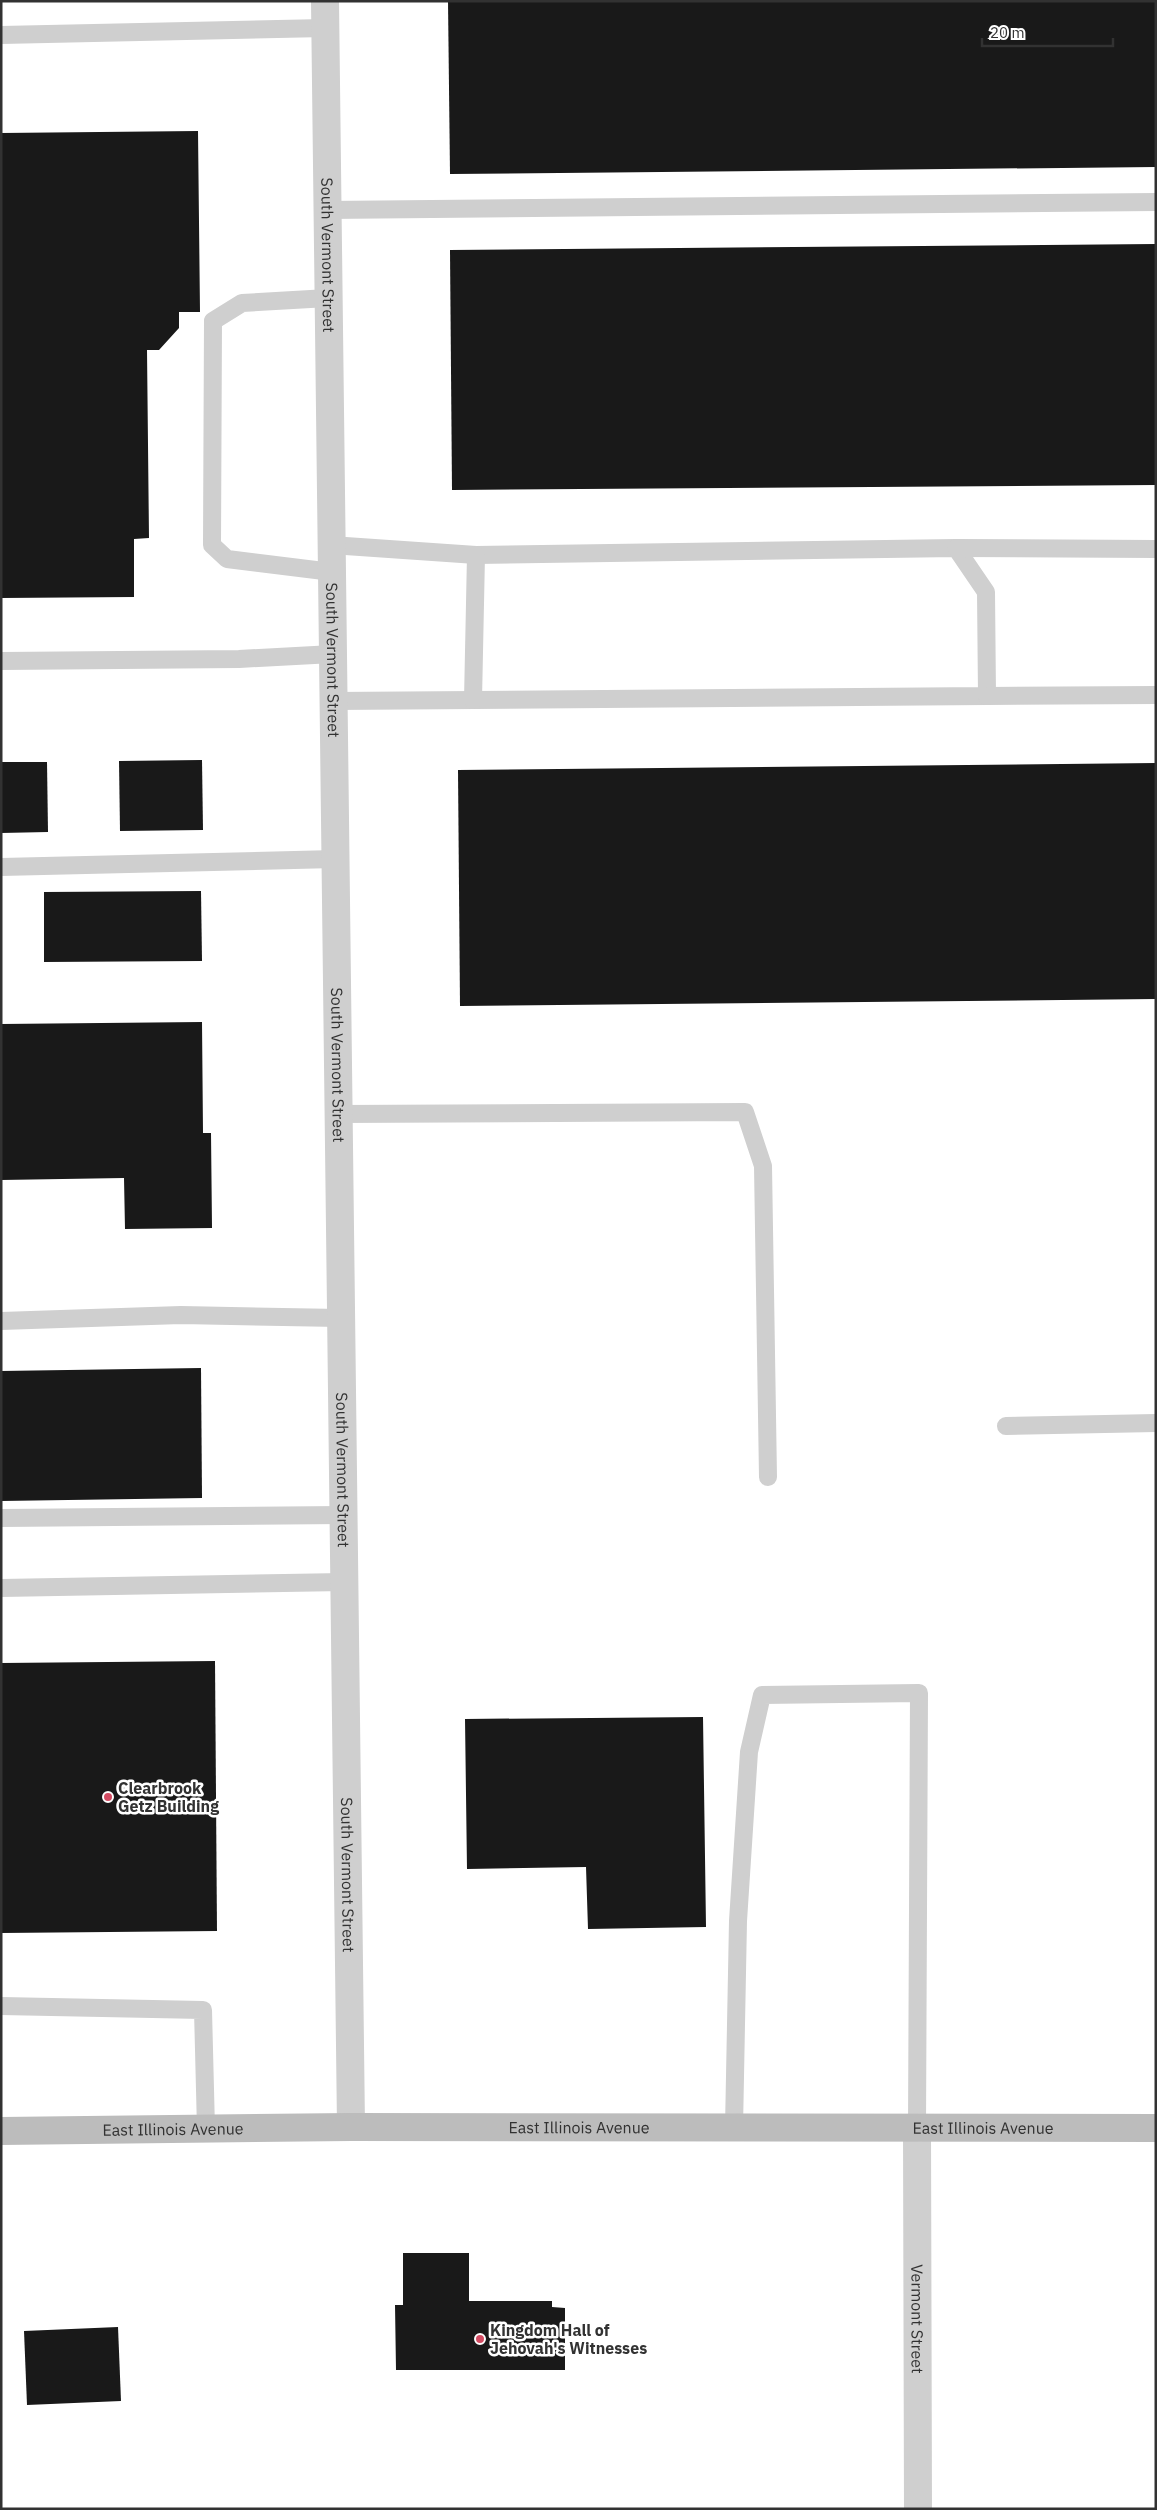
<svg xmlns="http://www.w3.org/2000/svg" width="1157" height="2510" viewBox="0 0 1157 2510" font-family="'IBM Plex Sans',sans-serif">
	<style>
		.building { fill: #191919 }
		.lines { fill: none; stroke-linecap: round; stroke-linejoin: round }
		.service { stroke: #cfcfcf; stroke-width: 18 }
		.minor { stroke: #cfcfcf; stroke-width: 28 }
		.secondary { stroke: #bcbcbc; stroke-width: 28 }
		.poi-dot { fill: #d34b62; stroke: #fff; stroke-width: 2 }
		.labels { text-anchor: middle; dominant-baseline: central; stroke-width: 5; stroke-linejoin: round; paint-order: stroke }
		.street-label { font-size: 16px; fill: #323232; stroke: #fff }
		.poi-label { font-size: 16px; font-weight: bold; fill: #323232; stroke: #fff; text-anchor: start }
	</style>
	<rect width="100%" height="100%" fill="#fff"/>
	<g class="building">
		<polygon points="448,1 1156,1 1156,167 450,174"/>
		<polygon points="198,131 200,312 179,312 179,328 159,350 147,350 149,538 134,539 134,597 1,598 1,133"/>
		<polygon points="1156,244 1156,485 452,490 450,250"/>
		<polygon points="202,760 203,830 120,831 119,761"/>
		<polygon points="1,762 47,762 48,832 1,833"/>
		<polygon points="1156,763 1156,999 460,1006 458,770"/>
		<polygon points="201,891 202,961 44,962 44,892"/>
		<polygon points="202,1022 203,1133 211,1133 212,1228 125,1229 124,1178 1,1180 1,1024"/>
		<polygon points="201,1368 202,1498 1,1501 1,1371"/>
		<polygon points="215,1661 217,1931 1,1933 1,1663"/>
		<polygon points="703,1717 706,1927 588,1929 586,1867 467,1869 465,1719"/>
		<polygon points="403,2253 469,2253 469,2301 552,2301 552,2307 565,2308 565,2370 396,2370 395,2305 403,2305"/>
		<polygon points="118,2327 121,2401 27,2405 24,2331"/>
	</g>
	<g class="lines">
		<g class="service">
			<polyline points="1,35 325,28"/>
			<polyline points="327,210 1156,202"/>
			<polyline points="328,298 242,303 213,321 212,545 227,559 332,572"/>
			<polyline points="331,545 476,555 956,548 986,592 987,696 333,701"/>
			<polyline points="956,548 1156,549"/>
			<polyline points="1,661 239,659 333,654"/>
			<polyline points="987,696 1156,695"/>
			<polyline points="473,700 476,555"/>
			<polyline points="1,867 335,859"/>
			<polyline points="338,1114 745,1112 763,1166 768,1477"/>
			<polyline points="1,1321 181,1315 340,1318"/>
			<polyline points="1006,1426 1156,1423"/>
			<polyline points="1,1518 343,1515"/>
			<polyline points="1,1588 344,1582"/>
			<polyline points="1,2006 203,2010 206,2129"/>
			<polyline points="734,2128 738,1921 749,1752 762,1695 919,1693 917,2129"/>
		</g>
		<g class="minor">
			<path id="s1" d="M325 1 351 2127"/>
			<path id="s2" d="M917 2129 918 2509"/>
		</g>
		<path class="secondary" id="s3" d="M1 2131 351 2127 1156 2128"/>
	</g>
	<g class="poi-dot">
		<circle cx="108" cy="1797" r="5"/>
		<circle cx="480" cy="2339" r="5"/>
	</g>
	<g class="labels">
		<g class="street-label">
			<text stroke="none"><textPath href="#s1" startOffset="254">South Vermont Street</textPath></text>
			<text stroke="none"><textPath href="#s1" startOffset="659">South Vermont Street</textPath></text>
			<text stroke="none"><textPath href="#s1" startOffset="1064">South Vermont Street</textPath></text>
			<text stroke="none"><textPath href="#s1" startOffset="1469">South Vermont Street</textPath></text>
			<text stroke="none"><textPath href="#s1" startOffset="1874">South Vermont Street</textPath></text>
			<text stroke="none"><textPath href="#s3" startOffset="578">East Illinois Avenue</textPath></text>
			<text stroke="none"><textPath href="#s3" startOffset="172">East Illinois Avenue</textPath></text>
			<text stroke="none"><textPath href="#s3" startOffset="982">East Illinois Avenue</textPath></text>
			<text stroke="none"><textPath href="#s2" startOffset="190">Vermont Street</textPath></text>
		</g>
		<g class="poi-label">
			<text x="118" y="1788">Clearbrook<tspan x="118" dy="18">Getz Building</tspan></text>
			<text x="490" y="2330">Kingdom Hall of<tspan x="490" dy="18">Jehovah's Witnesses</tspan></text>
		</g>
	</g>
	<rect width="1157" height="2510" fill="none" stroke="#323232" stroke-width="5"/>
	<path d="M982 38v8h131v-8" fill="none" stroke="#323232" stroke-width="2.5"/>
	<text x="990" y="38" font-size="15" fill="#323232" stroke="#ffffff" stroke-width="4" paint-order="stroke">20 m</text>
</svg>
